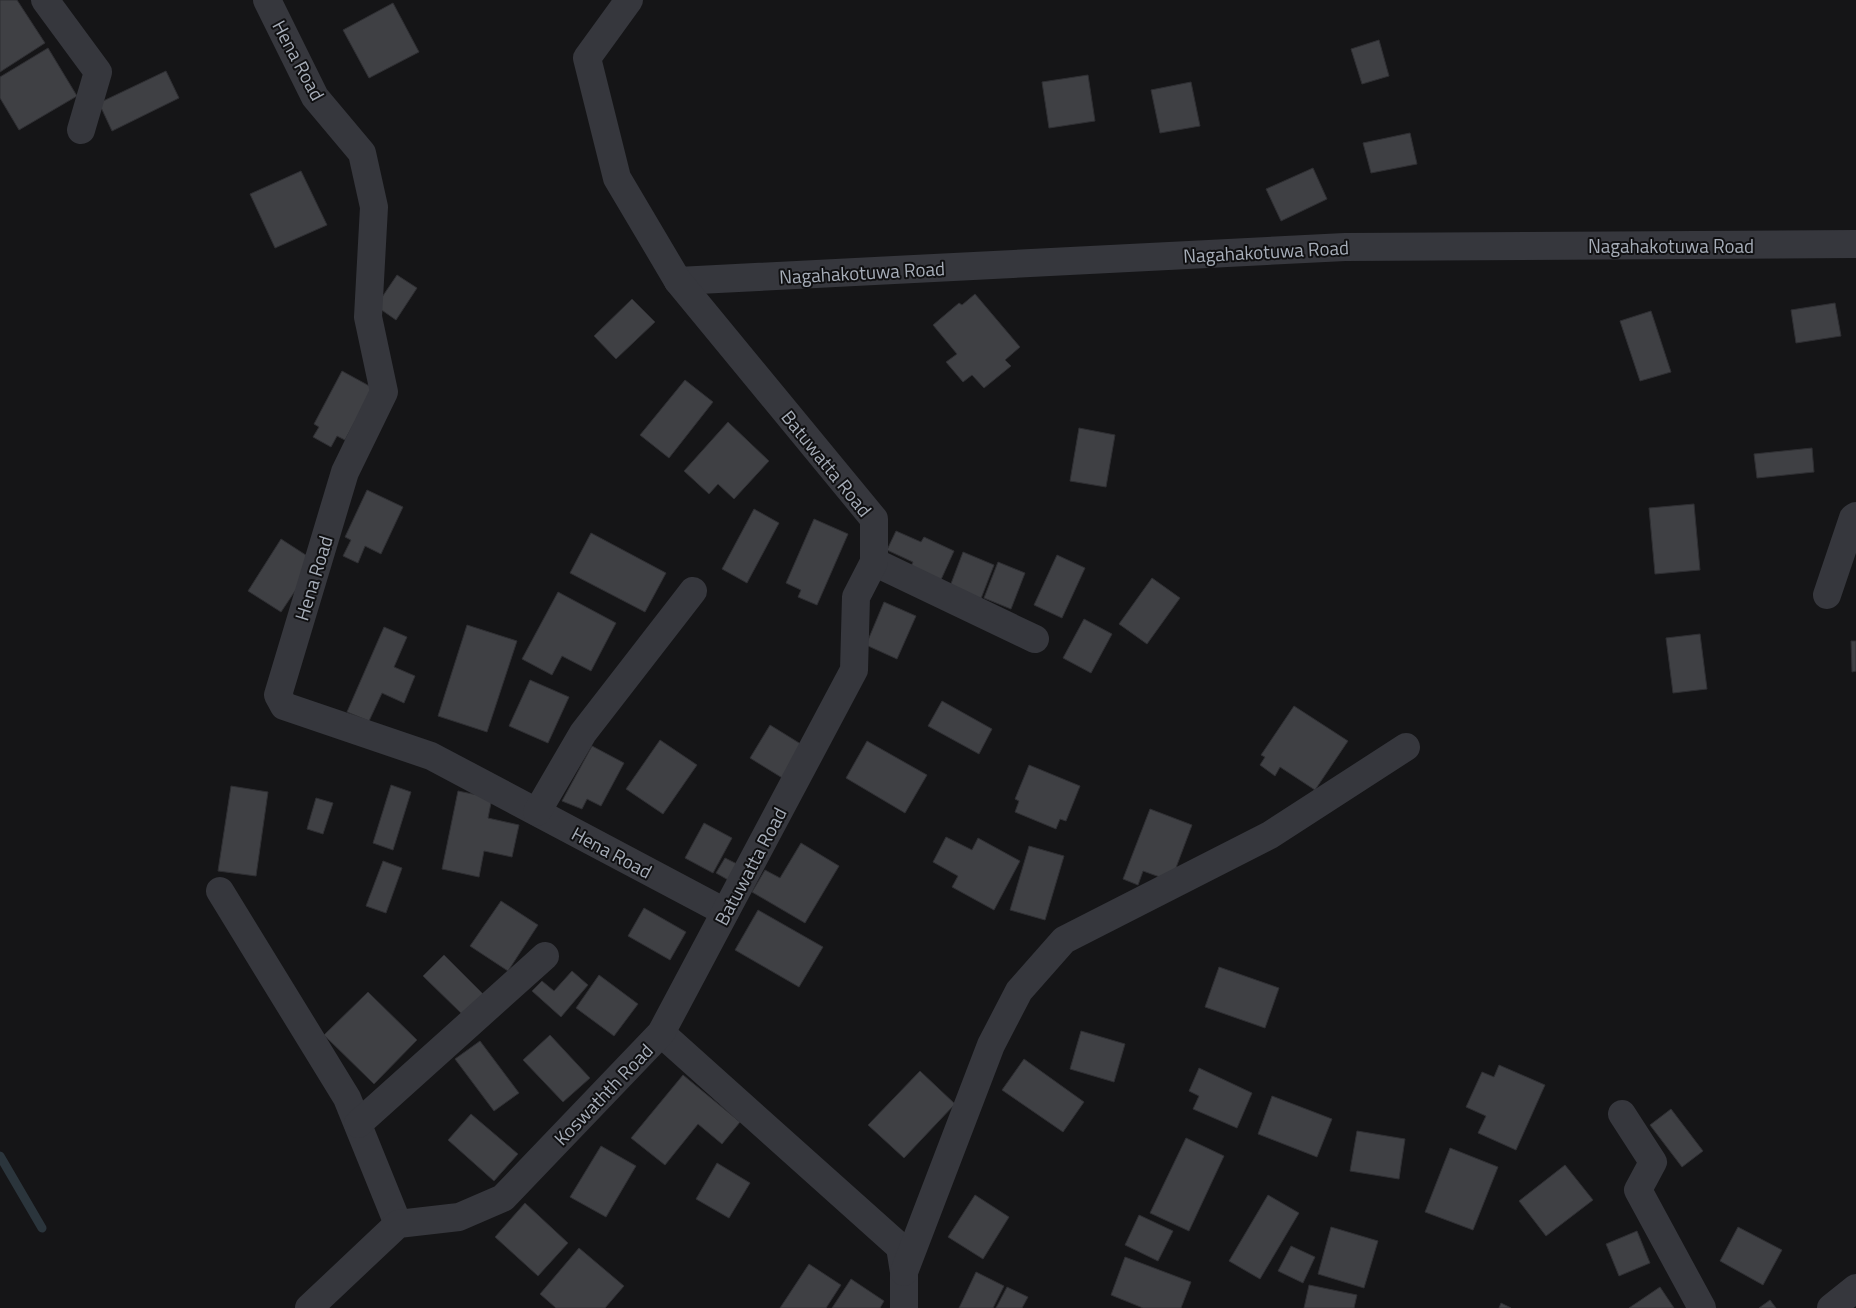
<svg xmlns="http://www.w3.org/2000/svg" width="1856" height="1308" viewBox="0 0 1856 1308" font-family="'Titillium Web',sans-serif">
	<style>
		.lines { fill: none; stroke-linecap: round; stroke-linejoin: round }
		.stream { stroke: #2b353c; stroke-width: 9 }
		.building { fill: #3f4044; stroke: #2f2f33 }
		.minor { stroke: #36373d; stroke-width: 28 }
		.labels { text-anchor: middle; dominant-baseline: central; stroke-width: 4; stroke-linejoin: round; paint-order: stroke }
		.street-label { font-size: 19px; fill: #a6adb8; stroke: #101012 }
	</style>
	<rect width="100%" height="100%" fill="#151517"/>
	<g class="lines">
		<polyline class="stream" points="0,1156 42,1228"/>
	</g>
	<g class="building">
		<polygon points="0,0 17,0 45,43 0,72"/>
		<polygon points="393,3 419,52 369,78 343,30"/>
		<polygon points="1379,40 1389,76 1362,84 1351,49"/>
		<polygon points="48,48 77,96 19,130 0,98 0,77"/>
		<polygon points="166,71 179,98 112,131 99,103"/>
		<polygon points="1088,75 1095,121 1049,128 1042,82"/>
		<polygon points="1191,82 1200,126 1160,133 1151,90"/>
		<polygon points="1410,133 1417,164 1371,173 1363,143"/>
		<polygon points="1313,168 1327,199 1281,221 1266,189"/>
		<polygon points="301,171 327,225 275,248 250,194"/>
		<polygon points="397,275 417,288 396,320 376,306"/>
		<polygon points="975,294 1020,347 1005,360 1011,366 984,388 972,375 963,382 946,362 957,354 933,325 959,303 962,305"/>
		<polygon points="632,299 655,322 616,359 594,336"/>
		<polygon points="1835,303 1841,336 1796,343 1791,310"/>
		<polygon points="1651,311 1671,372 1640,381 1620,321"/>
		<polygon points="342,371 373,388 345,440 337,436 331,447 313,437 319,427 314,424"/>
		<polygon points="685,380 713,402 669,458 640,435"/>
		<polygon points="728,422 769,461 734,499 718,484 709,494 684,471"/>
		<polygon points="1079,428 1115,435 1106,487 1070,481"/>
		<polygon points="1812,448 1814,472 1757,478 1754,454"/>
		<polygon points="367,490 403,507 381,554 365,546 358,563 343,556 351,540 345,537"/>
		<polygon points="1694,504 1700,570 1655,574 1649,508"/>
		<polygon points="754,509 779,523 747,583 722,569"/>
		<polygon points="814,519 848,534 817,605 798,597 801,590 786,583"/>
		<polygon points="896,531 921,542 924,537 954,551 939,584 909,571 913,562 887,550"/>
		<polygon points="591,533 666,573 645,612 570,573"/>
		<polygon points="281,539 315,561 281,612 248,591"/>
		<polygon points="963,552 994,565 980,601 949,589"/>
		<polygon points="1057,555 1085,568 1062,618 1034,605"/>
		<polygon points="998,562 1025,573 1011,609 984,598"/>
		<polygon points="1152,578 1180,598 1147,644 1119,624"/>
		<polygon points="558,592 616,623 591,671 562,656 552,675 522,659"/>
		<polygon points="884,602 916,616 897,659 866,645"/>
		<polygon points="1084,619 1112,634 1091,673 1063,658"/>
		<polygon points="467,625 517,641 487,732 438,716"/>
		<polygon points="384,627 407,637 394,667 415,676 404,703 382,693 369,721 347,712"/>
		<polygon points="1700,634 1707,689 1673,693 1666,638"/>
		<polygon points="1851,641 1856,641 1856,671 1852,672"/>
		<polygon points="530,680 569,697 548,743 509,726"/>
		<polygon points="942,701 992,729 979,754 928,726"/>
		<polygon points="1294,706 1348,741 1315,790 1280,767 1275,776 1260,765 1265,757 1261,755"/>
		<polygon points="770,725 804,746 784,779 750,758"/>
		<polygon points="660,740 697,765 663,814 626,789"/>
		<polygon points="867,741 927,775 905,813 846,778"/>
		<polygon points="592,746 624,763 601,806 587,799 582,809 562,801"/>
		<polygon points="1029,765 1080,786 1066,821 1060,819 1056,829 1015,812 1019,801 1015,799"/>
		<polygon points="391,785 411,792 393,850 373,843"/>
		<polygon points="231,786 268,792 256,876 218,871"/>
		<polygon points="458,791 492,798 488,818 519,825 512,857 484,851 479,877 442,869"/>
		<polygon points="316,798 333,803 323,834 307,829"/>
		<polygon points="1150,809 1192,825 1171,881 1143,871 1138,885 1123,879"/>
		<polygon points="704,823 732,838 713,873 685,858"/>
		<polygon points="946,837 972,850 978,838 1020,861 994,910 952,887 958,876 933,862"/>
		<polygon points="801,843 839,866 805,923 752,892 765,870 780,878"/>
		<polygon points="1029,846 1064,856 1045,920 1010,910"/>
		<polygon points="725,858 739,865 730,881 716,873"/>
		<polygon points="383,861 402,868 386,913 366,906"/>
		<polygon points="501,901 538,925 508,971 470,946"/>
		<polygon points="644,908 686,932 670,960 628,936"/>
		<polygon points="758,910 823,947 799,987 735,950"/>
		<polygon points="444,955 484,995 463,1015 423,976"/>
		<polygon points="1219,967 1279,988 1265,1028 1205,1007"/>
		<polygon points="572,971 588,985 561,1017 532,991 542,981 554,991"/>
		<polygon points="599,975 638,1004 614,1036 576,1008"/>
		<polygon points="368,992 417,1040 374,1084 324,1035"/>
		<polygon points="1081,1031 1125,1044 1114,1082 1070,1069"/>
		<polygon points="550,1035 590,1078 563,1102 523,1060"/>
		<polygon points="480,1041 519,1093 494,1111 455,1059"/>
		<polygon points="1024,1059 1084,1102 1063,1132 1002,1090"/>
		<polygon points="1499,1065 1545,1085 1516,1150 1478,1133 1486,1116 1466,1107 1482,1072 1494,1077"/>
		<polygon points="1199,1068 1252,1093 1237,1128 1193,1109 1199,1096 1189,1091"/>
		<polygon points="920,1071 955,1104 904,1158 868,1125"/>
		<polygon points="683,1075 740,1122 722,1144 698,1124 665,1165 631,1138"/>
		<polygon points="1272,1096 1332,1119 1317,1157 1258,1134"/>
		<polygon points="1671,1109 1703,1151 1682,1167 1650,1125"/>
		<polygon points="471,1114 518,1154 494,1181 448,1140"/>
		<polygon points="1357,1131 1405,1139 1399,1179 1350,1171"/>
		<polygon points="1186,1138 1224,1156 1189,1231 1150,1213"/>
		<polygon points="601,1146 636,1166 606,1217 570,1197"/>
		<polygon points="1450,1148 1498,1167 1473,1230 1425,1212"/>
		<polygon points="717,1163 750,1183 729,1218 696,1199"/>
		<polygon points="1565,1165 1593,1200 1546,1236 1519,1201"/>
		<polygon points="975,1195 1009,1217 983,1259 948,1237"/>
		<polygon points="1268,1195 1299,1213 1260,1279 1229,1261"/>
		<polygon points="525,1203 568,1243 538,1276 495,1237"/>
		<polygon points="1139,1215 1173,1231 1158,1261 1125,1245"/>
		<polygon points="1331,1227 1378,1241 1364,1288 1318,1274"/>
		<polygon points="1738,1227 1782,1250 1763,1285 1720,1261"/>
		<polygon points="1637,1231 1650,1263 1619,1276 1606,1244"/>
		<polygon points="1291,1246 1315,1257 1303,1283 1278,1271"/>
		<polygon points="579,1248 624,1286 605,1308 556,1308 540,1294"/>
		<polygon points="1125,1257 1191,1282 1181,1308 1143,1308 1111,1295"/>
		<polygon points="809,1264 841,1285 826,1308 780,1308"/>
		<polygon points="976,1272 1004,1286 993,1308 959,1308"/>
		<polygon points="851,1279 884,1301 880,1308 832,1308"/>
		<polygon points="1309,1285 1357,1295 1354,1308 1304,1308"/>
		<polygon points="1007,1287 1028,1297 1022,1308 996,1308"/>
		<polygon points="1660,1287 1674,1308 1629,1308"/>
		<polygon points="1770,1300 1776,1308 1759,1308"/>
		<polygon points="1501,1303 1511,1308 1499,1308"/>
	</g>
	<g class="lines">
		<g class="minor">
			<polyline points="45,0 98,72 81,130"/>
			<polyline points="267,0 315,97 362,153 374,207 368,317 384,392 345,472 278,695 284,706 431,756 725,912"/>
			<polyline points="678,281 1345,247 1856,244"/>
			<polyline points="874,562 1035,639"/>
			<polyline points="1827,595 1853,518 1856,516"/>
			<polyline points="537,812 583,733 693,591"/>
			<polyline points="220,891 347,1098 398,1224"/>
			<polyline points="661,1033 900,1247 904,1272 904,1308"/>
			<polyline points="1622,1114 1653,1162 1638,1190 1702,1308"/>
			<polyline points="358,1124 545,956"/>
			<polyline points="904,1272 991,1045 1019,991 1064,940 1270,835 1406,747"/>
			<polyline points="309,1308 398,1224 459,1217 503,1198 661,1033 854,670 856,597 874,562 874,519 678,281 617,178 587,58 629,0"/>
			<polyline points="1831,1308 1856,1288"/>
		</g>
	</g>
	<g class="labels">
		<g class="street-label">
			<text transform="translate(299 60) rotate(62)">Hena Road</text>
			<text x="1671" y="245">Nagahakotuwa Road</text>
			<text transform="translate(1266 251) rotate(-3)">Nagahakotuwa Road</text>
			<text transform="translate(862 272) rotate(-3)">Nagahakotuwa Road</text>
			<text transform="translate(827 463) rotate(51)">Batuwatta Road</text>
			<text transform="translate(313 578) rotate(-73)">Hena Road</text>
			<text transform="translate(612 852) rotate(28)">Hena Road</text>
			<text transform="translate(750 866) rotate(-62)">Batuwatta Road</text>
			<text transform="translate(603 1094) rotate(-46)">Koswathth Road</text>
		</g>
	</g>
</svg>
